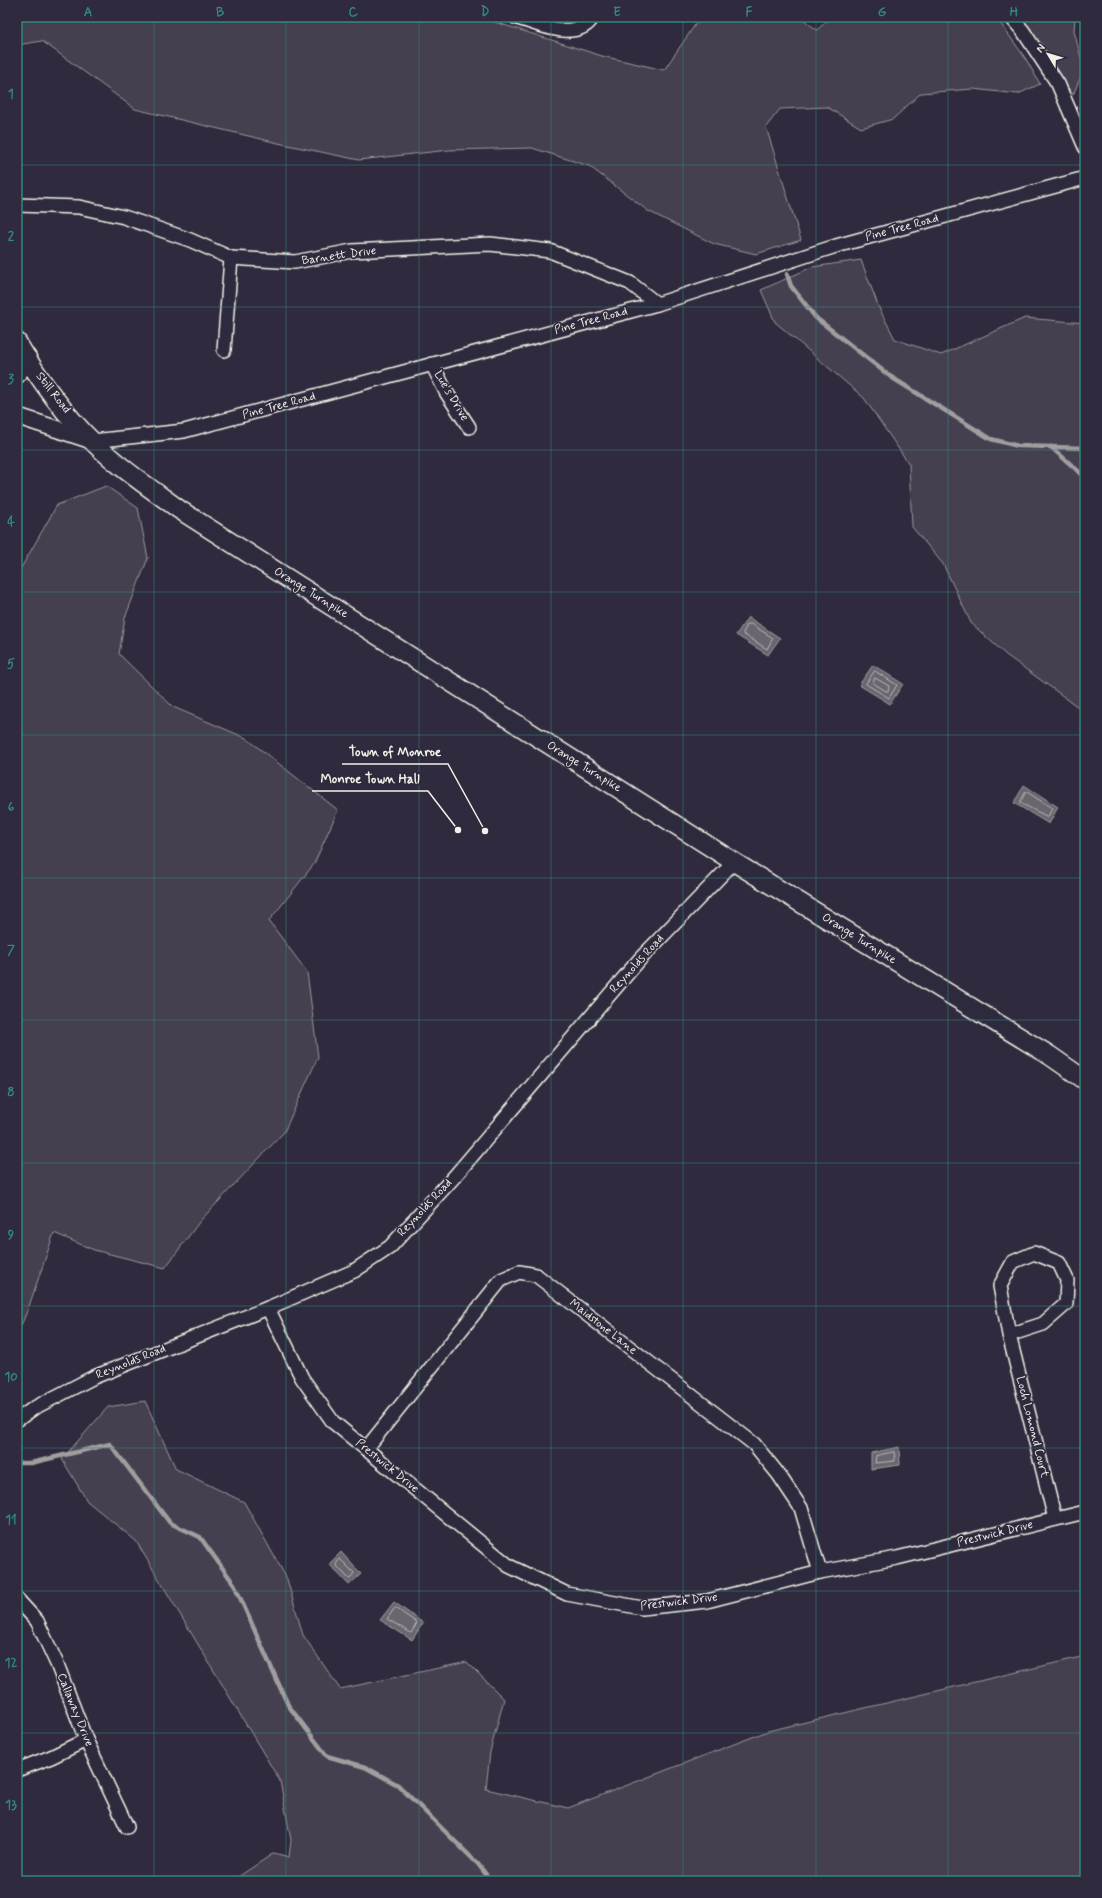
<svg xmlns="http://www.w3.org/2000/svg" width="1102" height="1898" viewBox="0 0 1102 1898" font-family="Mynerve,sans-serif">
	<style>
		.green { fill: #454050; stroke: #9c989c }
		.water { fill: #6a6670; stroke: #a19ea0 }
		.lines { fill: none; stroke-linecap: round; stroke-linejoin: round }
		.shore { stroke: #bdb9b8; stroke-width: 1 }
		.stream { stroke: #a19ea0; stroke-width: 4.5 }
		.minor-casing { stroke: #f4f1e8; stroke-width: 16 }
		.tertiary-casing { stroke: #f4f1e8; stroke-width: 19 }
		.secondary-casing { stroke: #f4f1e8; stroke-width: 21 }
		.minor { stroke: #2f2a3d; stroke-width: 13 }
		.tertiary { stroke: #2f2a3d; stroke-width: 16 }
		.secondary { stroke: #2f2a3d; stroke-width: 18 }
		.grid { fill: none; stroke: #318880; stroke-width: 1; stroke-opacity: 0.55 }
		.labels { text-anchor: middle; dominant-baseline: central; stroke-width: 3.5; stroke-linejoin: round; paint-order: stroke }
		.street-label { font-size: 12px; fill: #f4f1e8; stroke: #2f2a3d }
		.leader { fill: none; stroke: #f4f1e8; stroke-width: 1.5 }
		.callout-dot { fill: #f4f1e8; stroke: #2f2a3d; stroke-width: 1.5 }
		.callout-label { font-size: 13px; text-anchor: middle; font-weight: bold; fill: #f4f1e8; stroke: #2f2a3d; stroke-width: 3.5; stroke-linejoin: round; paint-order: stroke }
		.neatline { fill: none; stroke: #318880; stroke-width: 1.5 }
		.grid-label { font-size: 13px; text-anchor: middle; font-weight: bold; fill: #318880 }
	</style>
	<rect width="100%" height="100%" fill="#2f2a3d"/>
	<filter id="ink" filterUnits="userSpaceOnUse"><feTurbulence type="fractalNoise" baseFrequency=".025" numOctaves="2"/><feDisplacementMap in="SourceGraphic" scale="8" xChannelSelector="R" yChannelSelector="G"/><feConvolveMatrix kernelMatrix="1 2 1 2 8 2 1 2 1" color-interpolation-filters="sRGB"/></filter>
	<g filter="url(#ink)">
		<g class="green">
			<polygon points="17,17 479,17 602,56 664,70 697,22 696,17 800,17 817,30 831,17 996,17 1026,59 1040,84 1018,94 973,89 921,93 893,119 861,128 827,107 780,109 766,127 801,240 756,254 714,244 648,211 589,166 532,148 449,150 359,160 278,143 135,109 42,41 17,45"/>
			<polygon points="1021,17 1075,17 1074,31 1084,69 1073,95"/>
			<polygon points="861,260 879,308 895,339 941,355 1025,318 1085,323 1085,712 1006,655 971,623 943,564 912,527 909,464 864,398 775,322 761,290 812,267"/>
			<polygon points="106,486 138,508 148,558 125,618 119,654 173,707 246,738 338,810 314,864 269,921 307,972 318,1057 284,1132 200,1221 165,1268 94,1250 54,1233 28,1309 17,1335 17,575 57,505"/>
			<polygon points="145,1401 176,1469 244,1502 287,1579 303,1635 340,1689 467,1662 504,1699 490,1752 486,1789 568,1808 768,1731 1085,1656 1085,1881 232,1881 274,1853 289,1857 291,1840 280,1781 136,1541 87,1501 62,1459 108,1407"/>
		</g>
		<g class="water">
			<polygon points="748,617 780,638 768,655 736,635"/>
			<polygon points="873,665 903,684 890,704 859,685"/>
			<polygon points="1024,785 1058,807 1049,824 1014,803"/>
			<polygon points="899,1447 900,1465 871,1469 871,1453"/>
			<polygon points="341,1552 361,1574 349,1585 329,1564"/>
			<polygon points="394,1602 423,1623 412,1640 380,1620"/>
		</g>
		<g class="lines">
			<g class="shore">
				<polygon points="748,624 751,624 773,638 767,649 743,634"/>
				<polygon points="875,671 897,685 889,698 866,684"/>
				<polygon points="875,678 889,686 888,691 886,691 873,683"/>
				<polygon points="1027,792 1052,808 1048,817 1020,803 1025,793"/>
				<polygon points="894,1452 895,1461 875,1463 876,1456"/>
				<polygon points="340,1559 354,1573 350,1579 348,1578 336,1565"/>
				<polygon points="396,1608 417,1623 411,1633 387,1619 394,1609"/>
			</g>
			<g class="stream">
				<polyline points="787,274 791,286 816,318 891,377 991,439 1018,446 1085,448"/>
				<polyline points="1051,447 1085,477"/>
				<polyline points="17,1463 31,1463 110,1444 170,1523 200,1537 234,1584 288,1705 327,1756 365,1767 398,1785 478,1864 491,1881"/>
			</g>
			<g class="minor-casing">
				<g id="minor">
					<path d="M515 17C538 24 577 43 593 17"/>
					<polyline points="1011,17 1023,31 1058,84 1085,147"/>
					<polyline points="17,205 79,207 124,217 190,240 231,258 295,262 352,251 490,244 550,251 630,283 657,304"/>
					<polyline points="224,350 231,258"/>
					<polyline points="432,364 446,392 469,427"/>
					<polyline points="93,441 184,431 657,304 836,246 1085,178"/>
					<polyline points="268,1308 302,1378 333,1422 509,1566 567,1594 642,1608 707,1601 820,1572 897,1558 1085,1512"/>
					<polyline points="1009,1335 1043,1324 1066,1304 1067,1280 1059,1263 1034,1253 1013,1262 1000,1286 1009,1335 1055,1519"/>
					<polyline points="17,1420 34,1408 94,1377 268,1308 354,1271 390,1247 454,1177 640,959 734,862"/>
					<polyline points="366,1449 501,1280 519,1272 536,1275 754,1444 779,1475 801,1508 820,1572"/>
					<polyline points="17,1599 37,1621 57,1664 86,1740 127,1827"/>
					<polyline points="17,1770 51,1757 86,1740"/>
				</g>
			</g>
			<g class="tertiary-casing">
				<polyline id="tertiary" points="17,416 93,441"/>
			</g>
			<g class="secondary-casing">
				<g id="secondary">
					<path d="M17 342C37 376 64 414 93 442 120 468 150 488 180 510L734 862 1049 1055 1085 1080"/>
					<polyline points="17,374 27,358"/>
				</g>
			</g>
			<use href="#minor" class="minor"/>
			<use href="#tertiary" class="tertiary"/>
			<use href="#secondary" class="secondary"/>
		</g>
	</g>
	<path class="grid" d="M154 17V1881M286 17V1881M419 17V1881M551 17V1881M683 17V1881M816 17V1881M948 17V1881M17 165H1085M17 307H1085M17 450H1085M17 592H1085M17 735H1085M17 878H1085M17 1020H1085M17 1163H1085M17 1306H1085M17 1448H1085M17 1591H1085M17 1733H1085"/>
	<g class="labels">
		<g class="street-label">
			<text transform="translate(902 228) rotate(-15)">Pine Tree Road</text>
			<text transform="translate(339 256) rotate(-8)">Barnett Drive</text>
			<text transform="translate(591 321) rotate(-15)">Pine Tree Road</text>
			<text transform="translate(53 393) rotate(52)">Still Road</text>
			<text transform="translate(451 396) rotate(59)">Lue's Drive</text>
			<text transform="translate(279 406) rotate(-15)">Pine Tree Road</text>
			<text transform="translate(311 593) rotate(32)">Orange Turnpike</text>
			<text transform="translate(584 767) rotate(32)">Orange Turnpike</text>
			<text transform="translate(859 939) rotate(32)">Orange Turnpike</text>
			<text transform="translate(637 964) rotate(-48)">Reynolds Road</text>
			<text transform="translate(425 1208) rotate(-47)">Reynolds Road</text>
			<text transform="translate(603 1327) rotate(38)">Maidstone Lane</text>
			<text transform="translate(131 1362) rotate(-22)">Reynolds Road</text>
			<text transform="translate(1032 1427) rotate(76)">Loch Lomond Court</text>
			<text transform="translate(387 1466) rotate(39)">Prestwick Drive</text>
			<text transform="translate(995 1534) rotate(-14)">Prestwick Drive</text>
			<text transform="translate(679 1602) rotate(-7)">Prestwick Drive</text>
			<text transform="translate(75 1710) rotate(68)">Callaway Drive</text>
		</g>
	</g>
	<path class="leader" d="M485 831L448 764H342M458 830L428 791H312"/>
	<g class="callout-dot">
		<circle cx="485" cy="831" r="4"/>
		<circle cx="458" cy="830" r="4"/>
	</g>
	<g class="callout-label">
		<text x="395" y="756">Town of Monroe</text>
		<text x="370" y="783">Monroe Town Hall</text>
	</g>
	<rect width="1102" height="1898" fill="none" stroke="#2f2a3d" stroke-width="44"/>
	<g transform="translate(1048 54) rotate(308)" stroke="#2f2a3d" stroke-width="3" paint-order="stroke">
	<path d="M0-3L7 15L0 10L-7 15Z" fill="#f4f1e8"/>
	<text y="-6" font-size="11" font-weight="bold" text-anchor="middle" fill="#f4f1e8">N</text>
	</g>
	<rect x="22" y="22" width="1058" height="1854" class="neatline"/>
	<g class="grid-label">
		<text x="88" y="16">A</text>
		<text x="220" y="16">B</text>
		<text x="353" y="16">C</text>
		<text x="485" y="16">D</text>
		<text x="617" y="16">E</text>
		<text x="749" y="16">F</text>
		<text x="882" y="16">G</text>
		<text x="1014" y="16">H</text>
		<text x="11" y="98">1</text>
		<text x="11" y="240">2</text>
		<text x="11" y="383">3</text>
		<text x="11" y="526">4</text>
		<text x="11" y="668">5</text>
		<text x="11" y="811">6</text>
		<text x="11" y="954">7</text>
		<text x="11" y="1096">8</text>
		<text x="11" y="1239">9</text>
		<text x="11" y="1381">10</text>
		<text x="11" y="1524">11</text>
		<text x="11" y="1667">12</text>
		<text x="11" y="1809">13</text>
	</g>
</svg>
